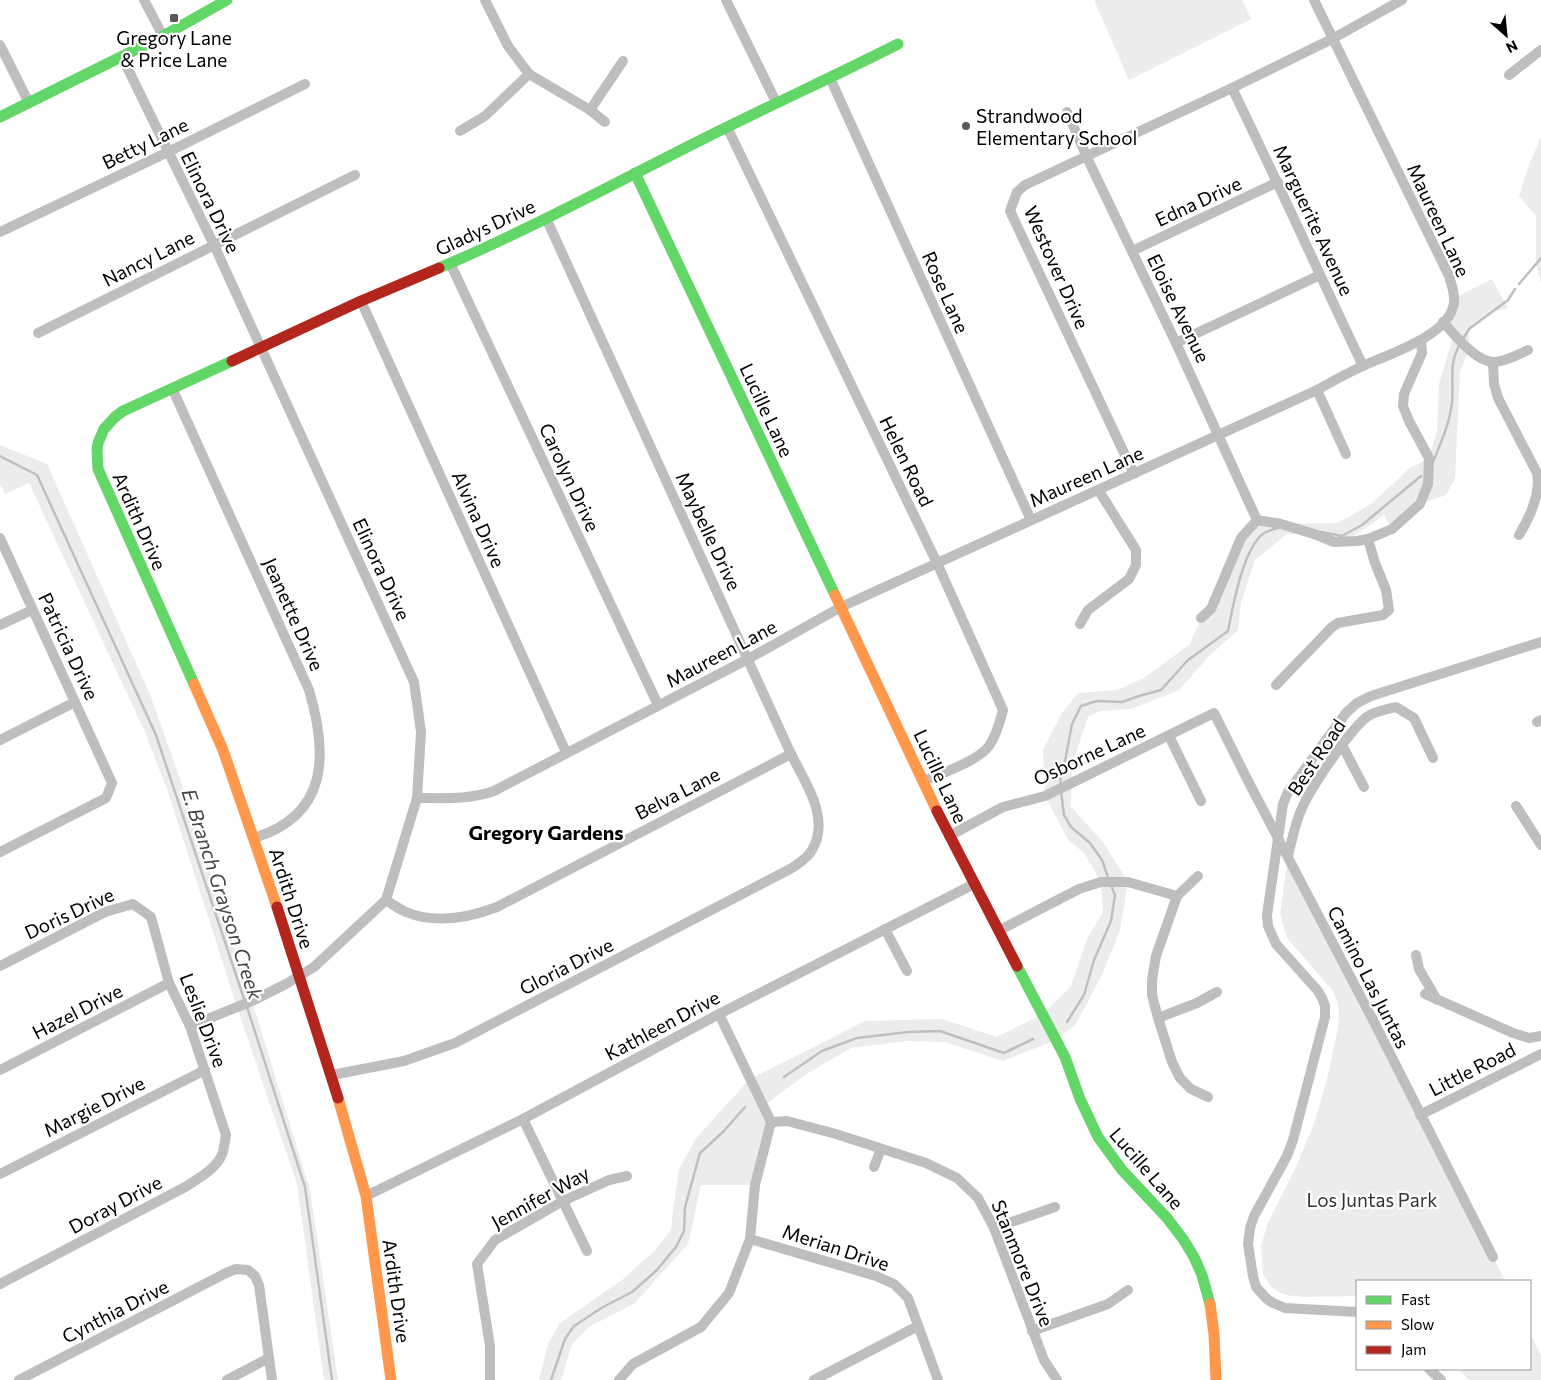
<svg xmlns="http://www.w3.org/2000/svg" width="1541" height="1380" viewBox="0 0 1541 1380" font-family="Commissioner,sans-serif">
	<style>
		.green { fill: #ececec }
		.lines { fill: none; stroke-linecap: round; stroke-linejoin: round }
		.stream { stroke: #bfbfbf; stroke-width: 2.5 }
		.canal { stroke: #bfbfbf; stroke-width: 10 }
		.street { stroke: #bebebe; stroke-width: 10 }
		.fast { stroke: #63d668; stroke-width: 11 }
		.slow { stroke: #ff974d; stroke-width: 11 }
		.jam { stroke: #b3261e; stroke-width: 11 }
		.poi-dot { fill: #595959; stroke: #fff; stroke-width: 2 }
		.labels { text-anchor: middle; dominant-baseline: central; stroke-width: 4.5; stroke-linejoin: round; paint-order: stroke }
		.poi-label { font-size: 19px; fill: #000; stroke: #fff }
		.street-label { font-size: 19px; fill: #000; stroke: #fff }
		.park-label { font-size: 19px; fill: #333; stroke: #fff }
		.neighbourhood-label { font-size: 20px; font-weight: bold; fill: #000; stroke: #fff }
		.water-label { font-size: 20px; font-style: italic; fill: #444; stroke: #fff }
	</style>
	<rect width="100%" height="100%" fill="#fff"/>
	<g class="green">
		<polygon points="1094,0 1242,0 1251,19 1129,80"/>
		<polygon points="1541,137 1541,283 1536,264 1536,216 1519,196 1530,162"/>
		<polygon points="1492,279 1508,308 1489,313 1469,330 1469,350 1460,371 1455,478 1446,495 1420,504 1392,529 1384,515 1347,541 1314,534 1287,534 1255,560 1241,603 1238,630 1209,656 1179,690 1131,709 1100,711 1088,717 1072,765 1071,807 1103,842 1128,882 1120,930 1102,975 1076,1024 1056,1040 1003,1061 945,1042 907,1041 851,1048 808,1073 763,1106 771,1122 755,1185 701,1185 688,1244 635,1303 589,1327 572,1344 561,1380 539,1380 548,1344 560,1323 622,1280 654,1251 671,1230 673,1211 679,1169 697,1137 750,1079 865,1021 942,1019 997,1037 1043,1014 1071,986 1087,939 1103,912 1101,882 1084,853 1068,840 1045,796 1043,750 1062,713 1078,693 1117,690 1144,678 1190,644 1201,618 1257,520 1281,524 1338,523 1371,504 1410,468 1429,458 1437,431 1439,384 1454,334 1443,322 1454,298"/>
		<polygon points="0,445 47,464 151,697 186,796 252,1001 310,1190 338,1380 324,1380 297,1184 237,1007 168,792 145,732 29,483 5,494 0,484"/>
		<polygon points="1288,856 1469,1207 1505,1281 1357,1281 1357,1296 1305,1297 1285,1295 1272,1288 1263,1274 1261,1245 1268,1223 1296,1167 1315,1121 1327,1079 1338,1028 1339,1008 1333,991 1287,938 1280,914"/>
		<polygon points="1530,1333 1541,1355 1541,1380 1469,1380 1458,1369 1530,1369"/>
	</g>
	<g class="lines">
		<g class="stream">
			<polyline points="1519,284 1541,258"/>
			<polyline points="1463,339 1469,329 1508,300 1515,289"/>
			<polyline points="0,456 37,475 156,735 245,1002"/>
			<path d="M1433 462C1441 442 1450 423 1452 402 1454 379 1448 366 1460 344"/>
			<polyline points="1321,532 1342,536 1362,525 1421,476"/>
			<path d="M1061 785 1060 776 1065 761 1072 724 1081 706 1097 701 1122 702 1139 696 1161 690 1188 660 1228 631C1233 606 1243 548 1264 533 1268 531 1274 529 1278 528"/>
			<polyline points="1061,791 1064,815 1071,827 1090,843 1102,860 1109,880"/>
			<polyline points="247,1007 305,1187 332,1380"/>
			<polyline points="1067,1022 1084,995 1094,960 1111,921 1115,895 1111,885"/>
			<polyline points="784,1077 822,1051 857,1038 908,1032 940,1031 1004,1053 1033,1039"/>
			<polyline points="551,1380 565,1339 574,1326 603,1307 632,1292 656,1271 676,1247 684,1231 685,1207 700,1153 723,1132 745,1107"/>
		</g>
		<g class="canal">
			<polyline points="1357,1312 1285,1308 1273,1303 1267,1299 1256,1287 1253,1276 1248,1244 1250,1228 1254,1216 1287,1156 1293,1140 1325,1017 1325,1006 1322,998 1318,991 1276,944 1268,926 1267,915 1283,804 1288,792 1346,713 1357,703 1371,696 1541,642"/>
			<polyline points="1429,1369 1441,1380"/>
		</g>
		<g class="street">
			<polyline points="144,0 163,36"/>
			<polyline points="485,0 508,46 529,74 590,110 605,122"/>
			<polyline points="726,0 776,102"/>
			<polyline points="0,45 29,103"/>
			<polyline points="122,57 214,245 414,682 421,732 417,798 386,900 314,967 286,984 252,1001 190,1026"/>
			<polyline points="1509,75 1541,50"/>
			<polyline points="830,78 1031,520"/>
			<path d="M1232 88C1277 180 1319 274 1363 366"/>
			<polyline points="590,110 623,61"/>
			<polyline points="1067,112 1091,166 1176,343 1257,520"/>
			<path d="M727 127 937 563 1003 710C1000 722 996 736 989 746 978 761 942 773 924 781"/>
			<polyline points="460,131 485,116 529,74"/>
			<polyline points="0,232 168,152 305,84"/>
			<polyline points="1132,251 1278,182"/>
			<polyline points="450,263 658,705"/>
			<polyline points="361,301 566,752"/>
			<path d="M1443 322C1455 335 1476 363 1495 362 1506 361 1518 355 1528 350"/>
			<polyline points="38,333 355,175"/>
			<polyline points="1176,343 1320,275"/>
			<path d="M1493 362 1494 384 1498 398 1537 473C1541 494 1530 517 1519 535"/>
			<path d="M172 388 309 690C328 754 329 815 254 838"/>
			<polyline points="1317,390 1346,454"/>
			<polyline points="1134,474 1010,211 1017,192 1025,185 1232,88 1332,39 1402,0"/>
			<polyline points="0,538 112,783 106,798 0,852"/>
			<polyline points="1201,618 1211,609 1241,538 1257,520 1281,524 1314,534 1334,542 1357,541 1368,539 1392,529 1420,504 1428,484 1429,458 1409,421 1403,406 1404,394 1422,353 1421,340"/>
			<polyline points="1080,624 1088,610 1129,579 1136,565 1136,550 1099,491"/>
			<polyline points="0,625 32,610"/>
			<polyline points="1276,685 1332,627 1338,623 1383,615 1389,610 1386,590 1375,563 1368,539"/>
			<polyline points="1537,722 1541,720"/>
			<polyline points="1169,736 1201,801"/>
			<polyline points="0,740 75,702"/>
			<polyline points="1342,745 1364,787"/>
			<path d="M417 798C443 798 469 800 494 791L748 659 841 607 1317 390C1333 381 1349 372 1365 365 1390 354 1442 337 1452 310 1457 300 1452 286 1449 276L1314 0"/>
			<polyline points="1516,806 1541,845"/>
			<polyline points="949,836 1003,807 1045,796 1214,713 1247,779 1373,1020 1493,1257"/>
			<path d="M1288 856C1292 840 1295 823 1302 808 1311 788 1353 724 1370 715 1378 711 1388 709 1396 707L1414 718 1433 758"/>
			<polyline points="1198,876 1177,896 1156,956 1152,980 1152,995 1158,1018 1172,1062 1180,1078 1191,1089 1208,1097"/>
			<path d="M386 900C392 904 399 909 406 912 435 924 468 918 497 907L791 754"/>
			<polyline points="885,929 907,971"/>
			<polyline points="1000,930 1079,889 1101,882 1128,882 1177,896"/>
			<polyline points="1416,955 1419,969 1437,1000"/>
			<path d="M0 966 105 912 133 904 151 917 169 983 190 1026 226 1135C225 1141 224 1147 223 1152 218 1168 200 1177 187 1186L0 1284"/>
			<polyline points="1425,994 1513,1033 1529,1038 1541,1036"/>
			<polyline points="1158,1018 1197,1003 1217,992"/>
			<polyline points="0,1070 169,983"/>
			<path d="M332 1075 404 1061 455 1043 792 868C799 863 808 858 812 850 831 818 805 782 791 754L546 218"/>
			<polyline points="1420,1115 1541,1054"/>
			<polyline points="523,1119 587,1251"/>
			<polyline points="771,1122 787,1121 836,1134 926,1163 957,1178 978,1198 994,1228 1044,1360 1057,1380"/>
			<polyline points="874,1167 881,1149"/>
			<polyline points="0,1174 205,1070"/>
			<polyline points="366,1196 523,1119 719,1014 974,884"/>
			<polyline points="994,1228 1055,1207"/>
			<polyline points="750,1239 876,1276 894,1284 908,1298 938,1380"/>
			<polyline points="1032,1331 1108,1304 1128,1290"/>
			<polyline points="19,1380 226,1273 236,1269 248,1270 255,1276 259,1285 272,1380"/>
			<polyline points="227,1380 269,1358"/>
			<polyline points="490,1380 490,1346 477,1264 495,1240 563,1201 609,1180 627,1176"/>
			<polyline points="619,1380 633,1364 701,1327 729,1293 750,1239 755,1185 771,1122 719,1014"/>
			<polyline points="814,1380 918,1326"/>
		</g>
		<g class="fast">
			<polyline points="0,117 163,36 227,0"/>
			<polyline points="635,173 835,595"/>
			<path d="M439 268C531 229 619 181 707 137 771 105 835 76 898 44"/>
			<polyline points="194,684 98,469 97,450 98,443 104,429 115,417 123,411 232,361"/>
			<polyline points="1017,966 1065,1057 1080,1099 1098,1137 1122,1170 1167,1218 1183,1239 1194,1257 1202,1275 1210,1304"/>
		</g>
		<g class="slow">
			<polyline points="835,595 937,811"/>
			<polyline points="194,684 223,750 277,907"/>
			<polyline points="338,1098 366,1196 391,1380"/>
			<polyline points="1210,1304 1214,1334 1216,1380"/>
		</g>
		<g class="jam">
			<polyline points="232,361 361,301 439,268"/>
			<polyline points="937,811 1017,966"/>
			<polyline points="277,907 338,1098"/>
		</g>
	</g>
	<g class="poi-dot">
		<rect x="169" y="13" width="10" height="10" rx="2.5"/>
		<circle cx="966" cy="126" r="5"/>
	</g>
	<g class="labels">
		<g class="poi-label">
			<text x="174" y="37">Gregory Lane<tspan x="174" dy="22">&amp; Price Lane</tspan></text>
			<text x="976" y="115" text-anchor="start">Strandwood<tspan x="976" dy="22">Elementary School</tspan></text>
		</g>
		<g class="street-label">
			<text transform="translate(145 143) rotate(-26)">Betty Lane</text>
			<text transform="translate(1198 201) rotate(-25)">Edna Drive</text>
			<text transform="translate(211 202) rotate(64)">Elinora Drive</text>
			<text transform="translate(1314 220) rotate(65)">Marguerite Avenue</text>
			<text transform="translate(1439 220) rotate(65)">Maureen Lane</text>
			<text transform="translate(485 227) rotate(-25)">Gladys Drive</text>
			<text transform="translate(148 258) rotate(-27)">Nancy Lane</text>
			<text transform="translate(1057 267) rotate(66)">Westover Drive</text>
			<text transform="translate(946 292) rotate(66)">Rose Lane</text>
			<text transform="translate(1179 308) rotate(64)">Eloise Avenue</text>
			<text transform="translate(767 410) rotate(65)">Lucille Lane</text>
			<text transform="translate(907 461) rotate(64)">Helen Road</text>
			<text transform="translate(1086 476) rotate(-24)">Maureen Lane</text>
			<text transform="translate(570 477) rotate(65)">Carolyn Drive</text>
			<text transform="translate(479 519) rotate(66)">Alvina Drive</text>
			<text transform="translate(140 521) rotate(66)">Ardith Drive</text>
			<text transform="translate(709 531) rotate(65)">Maybelle Drive</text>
			<text transform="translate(382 569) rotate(65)">Elinora Drive</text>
			<text transform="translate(294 614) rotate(66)">Jeanette Drive</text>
			<text transform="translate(69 646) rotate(65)">Patricia Drive</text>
			<text transform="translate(721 653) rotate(-28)">Maureen Lane</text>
			<text transform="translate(1089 754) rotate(-25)">Osborne Lane</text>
			<text transform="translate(1316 757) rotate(-56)">Best Road</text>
			<text transform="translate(941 776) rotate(65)">Lucille Lane</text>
			<text transform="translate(677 793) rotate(-27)">Belva Lane</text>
			<text transform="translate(292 898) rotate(72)">Ardith Drive</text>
			<text transform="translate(69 913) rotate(-25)">Doris Drive</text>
			<text transform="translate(566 966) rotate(-27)">Gloria Drive</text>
			<text transform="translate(1369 977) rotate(63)">Camino Las Juntas</text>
			<text transform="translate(77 1011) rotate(-27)">Hazel Drive</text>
			<text transform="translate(204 1020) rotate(69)">Leslie Drive</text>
			<text transform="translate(662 1025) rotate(-28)">Kathleen Drive</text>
			<text transform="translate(1472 1069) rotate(-27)">Little Road</text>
			<text transform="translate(94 1106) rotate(-27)">Margie Drive</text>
			<text transform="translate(1147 1168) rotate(49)">Lucille Lane</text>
			<text transform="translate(540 1197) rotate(-29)">Jennifer Way</text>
			<text transform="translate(115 1204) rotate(-28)">Doray Drive</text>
			<text transform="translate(836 1247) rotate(18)">Merian Drive</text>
			<text transform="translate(1023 1263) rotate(68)">Stanmore Drive</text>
			<text transform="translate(397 1291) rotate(82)">Ardith Drive</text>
			<text transform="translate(115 1311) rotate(-27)">Cynthia Drive</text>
		</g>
		<g class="park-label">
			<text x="1372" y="1199">Los Juntas Park</text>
		</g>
		<g class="neighbourhood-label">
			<text x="546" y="832">Gregory Gardens</text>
		</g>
		<g class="water-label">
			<text transform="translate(223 894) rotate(72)">E. Branch Grayson Creek</text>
		</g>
	</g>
	<rect x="1356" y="1280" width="175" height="90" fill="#ffffff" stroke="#999999"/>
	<rect x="1366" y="1296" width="25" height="8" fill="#63d668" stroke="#999999"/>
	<text x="1401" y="1305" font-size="15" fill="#000000">Fast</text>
	<rect x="1366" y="1321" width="25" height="8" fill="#ff974d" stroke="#999999"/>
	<text x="1401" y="1330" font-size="15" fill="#000000">Slow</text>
	<rect x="1366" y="1346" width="25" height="8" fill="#b3261e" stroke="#999999"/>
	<text x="1401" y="1355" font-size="15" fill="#000000">Jam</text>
	<g transform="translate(1506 35) rotate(153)" stroke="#ffffff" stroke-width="4" paint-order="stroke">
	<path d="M0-4L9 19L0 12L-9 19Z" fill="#000000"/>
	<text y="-8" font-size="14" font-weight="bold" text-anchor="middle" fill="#000000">N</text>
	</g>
</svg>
